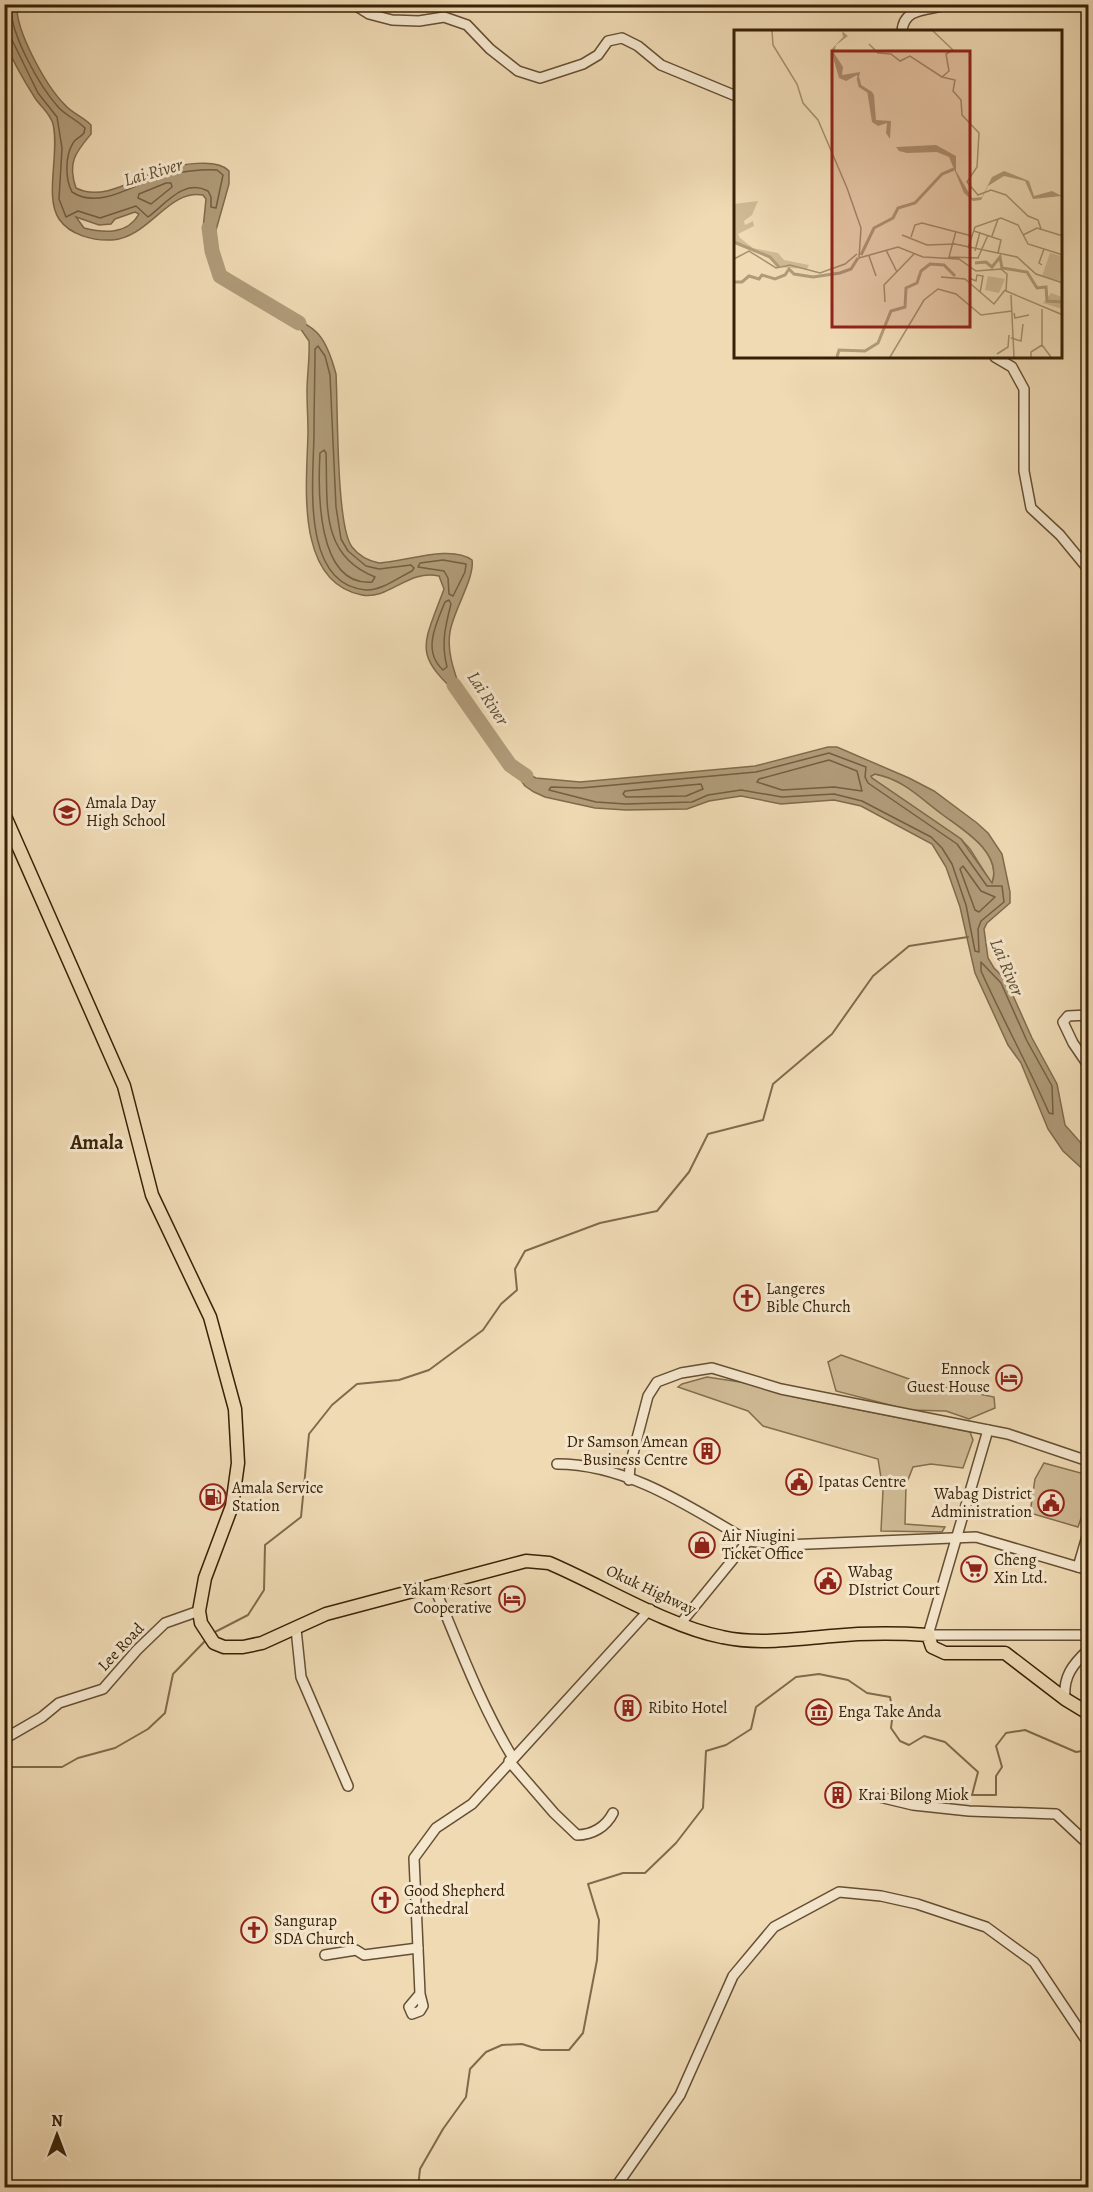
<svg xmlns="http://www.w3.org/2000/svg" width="1093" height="2192" viewBox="0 0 1093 2192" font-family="Alegreya,serif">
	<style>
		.green { fill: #d0bb96; stroke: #846e4e; stroke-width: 1.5 }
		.water { fill: #b09b79; stroke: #806a4b; stroke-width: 1.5; fill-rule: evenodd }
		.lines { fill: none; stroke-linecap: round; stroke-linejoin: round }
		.shore { stroke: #745e40; stroke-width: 1.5 }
		.stream { stroke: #806a4b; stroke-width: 2 }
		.river { stroke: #b09b79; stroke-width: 15 }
		.minor-casing { stroke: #654f32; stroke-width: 12 }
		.major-casing { stroke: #372106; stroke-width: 15 }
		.minor { stroke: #f5e7ce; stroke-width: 9 }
		.major { stroke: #efdab4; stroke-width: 12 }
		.labels { text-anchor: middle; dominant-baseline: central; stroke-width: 6; stroke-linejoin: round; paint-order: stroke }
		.poi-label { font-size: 16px; fill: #372106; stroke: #f5e7ce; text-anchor: start }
		.street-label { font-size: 16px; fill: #372106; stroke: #f5e7ce }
		.water-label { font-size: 18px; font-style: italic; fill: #614c2e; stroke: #f5e7ce }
		.quarter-label { font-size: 20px; font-weight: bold; fill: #372106; stroke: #f5e7ce }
		.inset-river { fill: none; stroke: #b09b79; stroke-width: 3 }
		.inset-road { fill: none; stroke: #a5906e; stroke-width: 1.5 }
		.view { fill: #8f2418; fill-opacity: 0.15; stroke: #8f2418; stroke-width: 3 }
		.inset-edge { fill: none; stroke: #372106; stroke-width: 3 }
	</style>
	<rect width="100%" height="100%" fill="#efdab4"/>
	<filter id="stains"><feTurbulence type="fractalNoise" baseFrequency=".00333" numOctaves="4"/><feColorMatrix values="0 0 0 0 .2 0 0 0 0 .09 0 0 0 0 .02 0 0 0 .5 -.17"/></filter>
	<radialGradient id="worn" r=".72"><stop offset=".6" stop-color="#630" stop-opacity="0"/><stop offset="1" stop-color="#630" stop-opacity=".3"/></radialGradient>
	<g class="green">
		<path d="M875 774C902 779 921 797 942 814 961 829 1003 852 992 884L970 849 961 839 872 778 870 776Z"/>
		<polygon points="841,1355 912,1380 994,1397 995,1408 969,1419 946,1411 909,1410 836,1391 828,1362"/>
		<polygon points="707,1377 753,1384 795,1397 970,1432 973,1440 963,1468 931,1464 913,1467 906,1485 905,1524 945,1527 942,1532 881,1531 883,1490 878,1459 763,1426 748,1411 678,1387 682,1384"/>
		<polygon points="1044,1463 1088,1475 1088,1498 1078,1527 1030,1513 1035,1479"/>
	</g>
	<g class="water">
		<path d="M4 5H17C15 30 46 86 65 105 72 113 83 117 91 125V134C76 152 67 162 76 188 103 202 136 178 161 170 178 165 217 157 229 171V184L211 248 203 229 206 199 203 195C168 189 150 237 112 240 93 241 70 235 59 219 44 197 60 152 53 124 50 113 41 107 35 98 26 84 7 52 4 37 3 27 4 15 4 5ZM135 212 139 214C127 235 104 233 84 228L76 217 99 225 111 224 115 219Z"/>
		<path d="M281 313C318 326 326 337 336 374 338 407 336 526 352 547 359 556 369 561 379 563 404 562 451 544 472 560 475 578 453 611 450 632 446 655 457 678 464 700 412 653 422 649 444 589L439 576C408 569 389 600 362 595 294 582 307 482 308 433 308 419 307 405 307 391 307 375 310 358 309 341L300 328Z"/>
		<path d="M828 747H837L909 778 934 791 977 823 988 833 1002 854 1010 892V903L987 923 984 929 988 958 994 968 1006 980 1032 1038 1057 1084 1065 1125 1088 1151V1174L1063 1151 1048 1129 1021 1063 1008 1045 975 973 960 907 946 867 932 844 861 806 834 800 781 804 741 796 709 801 687 809 626 810 595 808 545 797 534 792 525 786 510 765 536 778 580 782 755 766ZM875 774C903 779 921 799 943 815 962 829 1003 853 992 883L961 839 872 778 871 776Z"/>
	</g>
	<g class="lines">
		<g class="shore">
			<path d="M4 37 12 40 38 93 57 117 62 148 59 199 66 217 78 211 100 218 136 206 148 217C165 205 183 178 208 191L211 197V207L216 208 223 175 217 170C200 169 181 172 165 175 136 182 101 211 72 192 65 179 65 156 73 143 75 139 81 137 84 133L85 128C77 120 67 116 59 108 40 87 9 33 11 4"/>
			<polygon points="166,183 171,183 172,187 151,204 138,198 139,194"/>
			<path d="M318 346 325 356 330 375 336 507 341 539 348 551 366 566 379 569 411 565 414 568 412 571C399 577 381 591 366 590 299 585 314 475 314 432 314 404 315 377 315 349Z"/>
			<path d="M324 450 326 453C328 503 319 555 375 577L372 582C316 587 318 488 320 453Z"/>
			<polygon points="443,560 466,564 465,572 453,596 449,594 448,578 444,571 418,567 420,563"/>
			<path d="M449 600 451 604C445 627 441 644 447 667L443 670C422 651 436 624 445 602Z"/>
			<polygon points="829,753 866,767 865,777 868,783 957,844 987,886 1002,886 1004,902 981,921 978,929 979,952 975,951 966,905 952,864 942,848 931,837 862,801 834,794 782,797 741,790 708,795 692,802 626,804 596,802 549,790 551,787 581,788 756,772"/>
			<polygon points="829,760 857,771 862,791 834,787 782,790 757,782 759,779"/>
			<polygon points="701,784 703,789 686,796 626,797 623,794 625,791"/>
			<polygon points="963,866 981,891 995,897 979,912 975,910 960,869"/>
			<path d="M981 962 1001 983 1027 1041 1052 1086 1053 1114 1049 1113C1028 1065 1003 1020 981 971Z"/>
		</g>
		<g class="stream">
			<polyline points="213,1633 248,1615 264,1590 265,1545 301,1517 309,1434 332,1405 357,1384 399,1380 429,1370 483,1330 501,1304 517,1290 515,1269 525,1251 600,1223 657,1211 689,1172 708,1134 763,1120 773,1084 832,1034 873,976 909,946 968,937"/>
			<polyline points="4,1767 62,1767 78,1758 115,1748 148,1729 165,1713 173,1674 207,1639"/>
			<polyline points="418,2188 420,2169 443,2129 466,2097 470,2069 486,2052 502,2045 522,2044 541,2050 569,2050 583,2033 597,1960 599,1920 588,1884 623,1873 645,1873 676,1843 703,1808 706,1751 726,1745 751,1729 756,1707 796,1677 819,1674 848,1680 867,1693 890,1697 893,1712 891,1728 900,1741 909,1745 924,1736 945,1742 978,1772 972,1795 996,1795 996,1776 1002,1767 996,1746 1006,1733 1025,1730 1076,1752 1088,1750"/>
		</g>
		<g class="river">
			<polyline points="209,228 212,251 220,276 299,323"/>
			<polyline points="454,685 510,765 526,776"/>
		</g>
		<g class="minor-casing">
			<g id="minor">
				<polyline points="353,4 369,14 392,20 419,21 444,17 467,25 490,49 518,71 540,78 583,64 598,55 608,41 622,38 638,46 661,65 736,96"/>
				<path d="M902 32C903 6 931 11 949 4"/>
				<polyline points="995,357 1012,367 1024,389 1024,471 1031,508 1060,535 1088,569"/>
				<polyline points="1088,1015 1068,1016 1063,1022 1073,1043 1088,1065"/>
				<polyline points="988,1430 928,1635 1088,1635"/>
				<path d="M557 1464C627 1464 690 1507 748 1541L785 1545 976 1537 1088 1570"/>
				<polyline points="629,1480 630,1465 648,1396 657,1382 681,1373 712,1368 781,1389 1008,1434 1088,1461"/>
				<polyline points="1078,1567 1088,1533"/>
				<path d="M433 1584C458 1643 480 1704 513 1758"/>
				<polyline points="681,1623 748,1541"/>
				<polyline points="296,1629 301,1677 348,1786"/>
				<path d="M1065 1699C1063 1677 1072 1665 1088 1650"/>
				<polyline points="4,1739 42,1717 59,1703 103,1689 137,1650 165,1623 199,1611"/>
				<path d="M509 1761 554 1813 577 1835C592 1835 606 1827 613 1813"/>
				<polyline points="867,1794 913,1805 969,1811 1056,1814 1088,1844"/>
				<polyline points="325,1955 356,1950 364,1955 418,1948"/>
				<polyline points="420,1994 423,2006 420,2011 412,2014 409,2007 420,1994 414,1858 436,1828 472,1804 650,1609"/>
				<polyline points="615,2188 680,2095 733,1976 774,1927 839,1892 881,1896 917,1904 986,1927 1034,1962 1088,2043"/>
			</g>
		</g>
		<g class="major-casing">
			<path id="major" d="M4 814 124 1086 152 1195 210 1317 235 1409 238 1463 232 1506 205 1578 199 1611 201 1623 214 1643 224 1647H243L262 1643 326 1614 526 1561 549 1563C601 1585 669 1627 722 1637 758 1645 795 1639 832 1636 864 1633 896 1633 928 1635L932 1647 945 1653H1005L1065 1699 1088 1713"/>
		</g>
		<use href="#minor" class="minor"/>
		<use href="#major" class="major"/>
	</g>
	<defs>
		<g id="school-ring" transform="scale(1.35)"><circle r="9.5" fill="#f5e7ce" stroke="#8f2418" stroke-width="1.5"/><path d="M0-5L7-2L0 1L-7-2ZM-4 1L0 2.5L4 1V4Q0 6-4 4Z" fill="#8f2418"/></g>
		<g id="church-ring" transform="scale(1.35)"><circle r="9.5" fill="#f5e7ce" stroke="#8f2418" stroke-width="1.5"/><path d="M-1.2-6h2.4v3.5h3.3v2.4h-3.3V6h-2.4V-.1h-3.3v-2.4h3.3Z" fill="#8f2418"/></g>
		<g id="hotel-ring" transform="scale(1.35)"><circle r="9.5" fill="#f5e7ce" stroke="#8f2418" stroke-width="1.5"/><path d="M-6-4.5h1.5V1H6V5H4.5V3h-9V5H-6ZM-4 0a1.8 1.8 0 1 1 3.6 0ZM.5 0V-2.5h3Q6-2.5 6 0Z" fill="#8f2418"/></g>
		<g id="building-ring" transform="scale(1.35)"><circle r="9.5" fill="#f5e7ce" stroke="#8f2418" stroke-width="1.5"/><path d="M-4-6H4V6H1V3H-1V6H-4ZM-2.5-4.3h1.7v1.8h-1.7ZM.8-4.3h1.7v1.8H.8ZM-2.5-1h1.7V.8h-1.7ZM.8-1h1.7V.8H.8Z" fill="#8f2418"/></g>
		<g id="civic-ring" transform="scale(1.35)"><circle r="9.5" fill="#f5e7ce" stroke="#8f2418" stroke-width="1.5"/><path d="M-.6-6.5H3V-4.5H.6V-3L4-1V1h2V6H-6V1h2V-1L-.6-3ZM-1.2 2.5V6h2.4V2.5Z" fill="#8f2418"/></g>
		<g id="fuel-ring" transform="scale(1.35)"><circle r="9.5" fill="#f5e7ce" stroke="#8f2418" stroke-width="1.5"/><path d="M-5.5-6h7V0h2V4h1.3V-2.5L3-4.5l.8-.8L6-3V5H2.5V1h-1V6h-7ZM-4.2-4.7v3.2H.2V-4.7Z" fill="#8f2418"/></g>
		<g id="shop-ring" transform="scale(1.35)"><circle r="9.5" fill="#f5e7ce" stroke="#8f2418" stroke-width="1.5"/><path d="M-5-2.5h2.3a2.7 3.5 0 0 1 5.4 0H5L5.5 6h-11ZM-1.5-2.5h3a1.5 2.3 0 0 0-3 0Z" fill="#8f2418"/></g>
		<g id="supermarket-ring" transform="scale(1.35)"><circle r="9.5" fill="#f5e7ce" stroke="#8f2418" stroke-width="1.5"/><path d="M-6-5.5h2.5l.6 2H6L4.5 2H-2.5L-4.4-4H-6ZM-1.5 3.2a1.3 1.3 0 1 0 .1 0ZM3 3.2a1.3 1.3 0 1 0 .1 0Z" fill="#8f2418"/></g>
		<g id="museum-ring" transform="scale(1.35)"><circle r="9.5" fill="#f5e7ce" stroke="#8f2418" stroke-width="1.5"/><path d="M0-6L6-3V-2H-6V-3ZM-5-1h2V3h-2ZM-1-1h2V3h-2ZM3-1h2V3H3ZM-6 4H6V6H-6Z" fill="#8f2418"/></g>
	</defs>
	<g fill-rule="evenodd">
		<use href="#school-ring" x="67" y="812"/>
		<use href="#church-ring" x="747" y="1298"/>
		<use href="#hotel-ring" x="1009" y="1378"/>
		<use href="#building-ring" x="707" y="1451"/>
		<use href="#civic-ring" x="799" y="1482"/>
		<use href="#fuel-ring" x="213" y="1497"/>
		<use href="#civic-ring" x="1051" y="1503"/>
		<use href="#shop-ring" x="702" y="1545"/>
		<use href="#supermarket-ring" x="974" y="1569"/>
		<use href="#civic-ring" x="828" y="1581"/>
		<use href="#hotel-ring" x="512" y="1599"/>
		<use href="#building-ring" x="628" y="1708"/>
		<use href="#museum-ring" x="819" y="1712"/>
		<use href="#building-ring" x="838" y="1795"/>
		<use href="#church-ring" x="385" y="1900"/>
		<use href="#church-ring" x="254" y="1930"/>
	</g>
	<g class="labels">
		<g class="poi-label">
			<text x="86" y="803">Amala Day<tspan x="86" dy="18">High School</tspan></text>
			<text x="766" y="1289">Langeres<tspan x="766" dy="18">Bible Church</tspan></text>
			<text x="990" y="1369" text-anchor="end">Ennock<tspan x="990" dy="18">Guest House</tspan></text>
			<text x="688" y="1442" text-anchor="end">Dr Samson Amean<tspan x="688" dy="18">Business Centre</tspan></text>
			<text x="818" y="1482">Ipatas Centre</text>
			<text x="232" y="1488">Amala Service<tspan x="232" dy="18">Station</tspan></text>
			<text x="1032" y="1494" text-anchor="end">Wabag District<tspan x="1032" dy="18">Administration</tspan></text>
			<text x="722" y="1536">Air Niugini<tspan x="722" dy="18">Ticket Office</tspan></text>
			<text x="994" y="1560">Cheng<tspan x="994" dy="18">Xin Ltd.</tspan></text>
			<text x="848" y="1572">Wabag<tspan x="848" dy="18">DIstrict Court</tspan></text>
			<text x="492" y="1590" text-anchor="end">Yakam Resort<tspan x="492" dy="18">Cooperative</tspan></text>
			<text x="648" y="1708">Ribito Hotel</text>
			<text x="838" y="1712">Enga Take Anda</text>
			<text x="858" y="1795">Krai Bilong Miok</text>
			<text x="404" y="1891">Good Shepherd<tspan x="404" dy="18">Cathedral</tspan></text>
			<text x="274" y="1921">Sangurap<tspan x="274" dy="18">SDA Church</tspan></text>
		</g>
		<g class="street-label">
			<text transform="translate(651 1590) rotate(25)">Okuk Highway</text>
			<text transform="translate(121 1647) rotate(-47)">Lee Road</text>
		</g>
		<g class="water-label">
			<text transform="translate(153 172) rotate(-16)">Lai River</text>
			<text transform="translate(488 698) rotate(57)">Lai River</text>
			<text transform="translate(1007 967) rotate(67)">Lai River</text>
		</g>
		<g class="quarter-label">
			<text x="97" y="1142">Amala</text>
		</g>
	</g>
	<g transform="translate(734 30)">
		<rect width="328" height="328" fill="#efdab4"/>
		<path d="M24 171 18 185 10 191 11 195 19 191 20 196 4 204 6 208 19 218 44 223 50 230 75 235 73 239 43 237 34 227 0 214V174ZM316 223 328 226 326 251 308 246ZM254 246 271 249 265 263 251 260ZM317 263 328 267V279L309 273Z" fill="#d0bb96"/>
		<path d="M108 1 114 6 102 15 100 23 109 37 108 45 126 42 124 52 123 45 112 51 105 48 97 20 109 7ZM133 60 138 62 140 65 142 90 157 91 156 109 152 103 153 93 144 96 138 92ZM202 115 222 126V141L238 168 248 167 258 147 270 141 295 151 300 166 318 161 328 166 299 169 291 151 270 146 254 156 247 170 239 171 230 163 215 127 203 122 173 123 165 121 162 117Z" fill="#b09b79"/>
		<path class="inset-river" d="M124 48 126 56 137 63M0 212 36 227 45 237M127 225 140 198 159 188 164 178 181 173 208 144 220 139M241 233 252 232 258 237 266 227 268 238 293 242 303 258 312 257 313 271 329 272M0 252H8L15 246 25 249 28 245 41 249 51 245 55 239 60 244 79 247 106 243 117 239 124 228M103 327 105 320 131 321 144 313 157 281 171 277 172 258 183 253 187 241 196 234 210 235 221 246"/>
		<path class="inset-road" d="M38 1 39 15 63 54 69 73 84 90 113 158 127 198 125 228 164 217 189 227 225 229 242 241 267 239 273 244 272 261 329 285M199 1 219 20 212 24 215 41 208 47 221 50 219 61 227 70 228 85 245 103 243 137 233 152 244 165 257 160 272 165 294 186 304 190 307 199M135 14 144 23 157 24 166 31 176 26 208 47M222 201 215 227 245 228M240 201 267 210 264 223M168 205 193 215 221 214 283 227 302 244 329 253M289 205 303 198 329 206M258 206 264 189M177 207 181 195 188 193 238 206M234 218 241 197 267 188 284 195 294 214 329 225M152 220 163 242M241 221 246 202M135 226 142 246M244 228 254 205M0 229 15 221 42 238 56 235 86 243 111 234 123 224M308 235 305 233 310 219M207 247 231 249 260 274 271 260M235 248 242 251 243 245 249 246 246 263M277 265 280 327M151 272 150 255 180 224M308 279V315L317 327M280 283 281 288 295 285M277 308 287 311 289 294M263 324 274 317 275 305M156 327 190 270 204 259 222 264 247 285 278 281M297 327V322L308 315"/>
		<path class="view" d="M98 21H236V297H98Z"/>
		<rect width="328" height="328" class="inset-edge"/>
	</g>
	<rect width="1093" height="2192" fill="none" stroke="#efdab4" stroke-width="24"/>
	<rect x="6" y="6" width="1081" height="2180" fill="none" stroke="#372106" stroke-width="3"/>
	<rect x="12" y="12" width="1069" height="2168" fill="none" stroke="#372106" stroke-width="1.5"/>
	<g transform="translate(57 2135)" stroke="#f5e7ce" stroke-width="4.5" paint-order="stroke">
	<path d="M0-4.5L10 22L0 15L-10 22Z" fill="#372106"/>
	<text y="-9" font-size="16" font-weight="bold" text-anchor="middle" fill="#372106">N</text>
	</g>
	<rect width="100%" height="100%" filter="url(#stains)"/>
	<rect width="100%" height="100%" fill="url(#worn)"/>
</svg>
